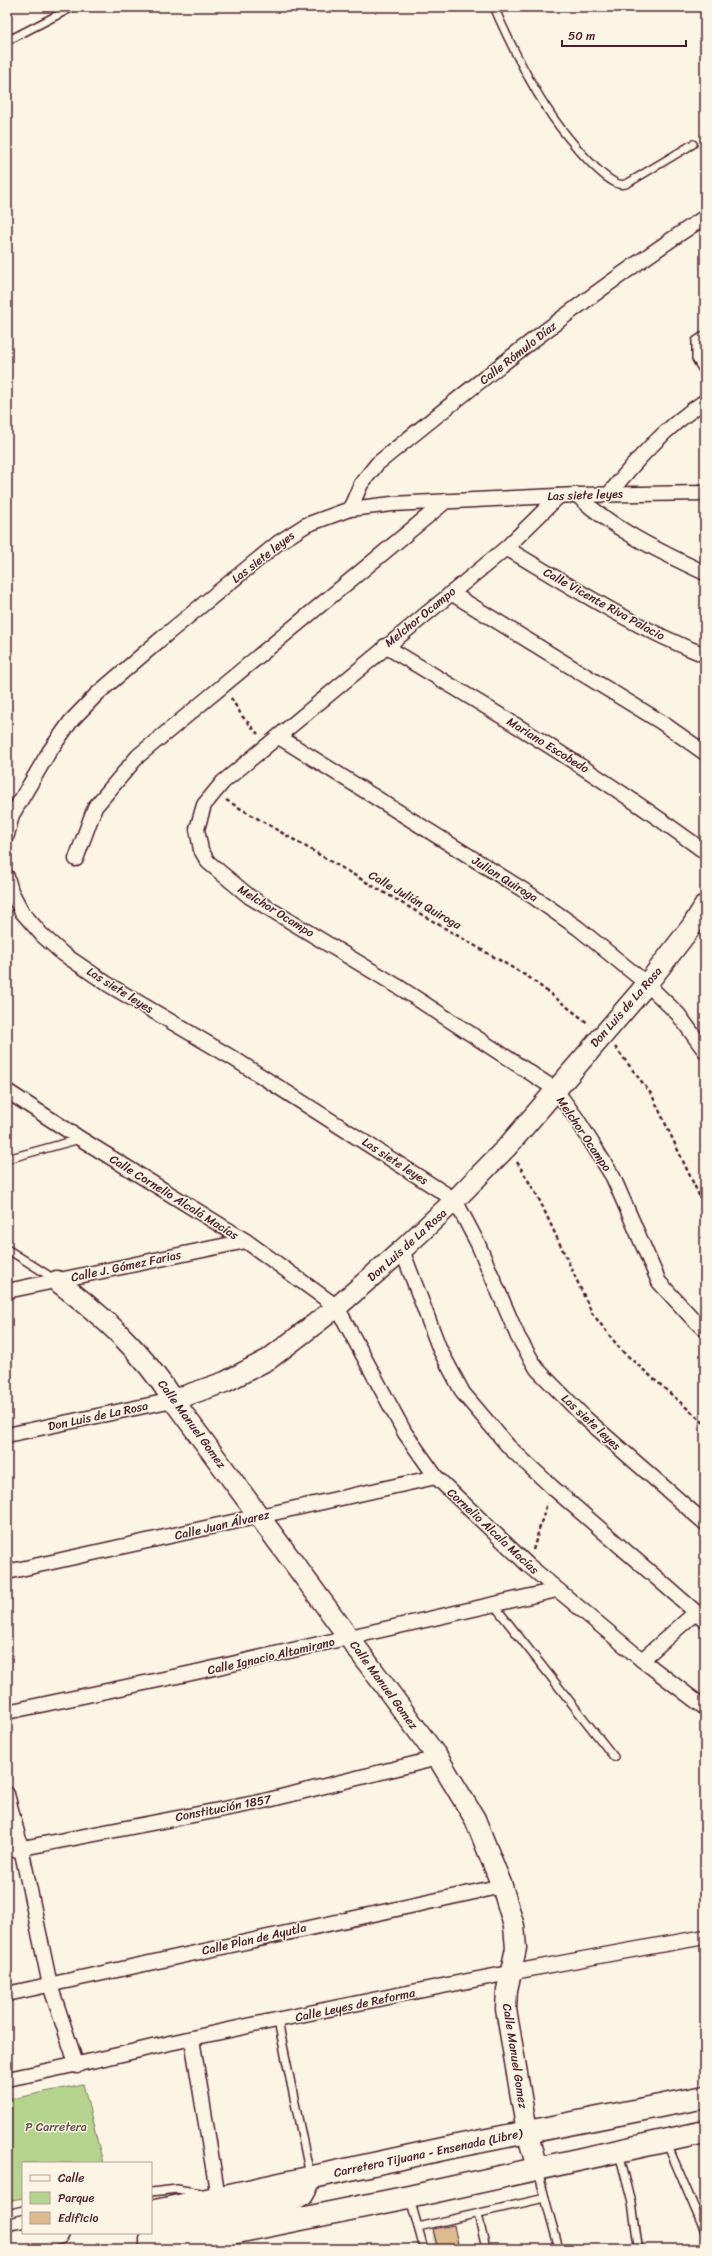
<svg xmlns="http://www.w3.org/2000/svg" width="712" height="2256" viewBox="0 0 712 2256" font-family="Sriracha,sans-serif">
	<style>
		.green { fill: #b5d58e; stroke: #807a5c }
		.shadow { fill: #0003 }
		.building { fill: #ddbb8f; stroke: #4a1f2b }
		.lines { fill: none; stroke-linecap: round; stroke-linejoin: round }
		.lane-casing { stroke: #4a1f2b; stroke-width: 10 }
		.street-casing { stroke: #4a1f2b; stroke-width: 17 }
		.secondary-casing { stroke: #4a1f2b; stroke-width: 23 }
		.highway-casing { stroke: #4a1f2b; stroke-width: 25 }
		.path { stroke: #4a1f2b; stroke-width: 2.5; stroke-dasharray: 4 3; stroke-linecap: butt }
		.lane { stroke: #fcf5e5; stroke-width: 7 }
		.street { stroke: #fcf5e5; stroke-width: 14 }
		.secondary { stroke: #fcf5e5; stroke-width: 20 }
		.highway { stroke: #fcf5e5; stroke-width: 22 }
		.labels { text-anchor: middle; dominant-baseline: central; stroke-width: 3; stroke-linejoin: round; paint-order: stroke }
		.street-label { font-size: 12px; fill: #4a1f2b; stroke: #fcf5e5 }
		.park-label { font-size: 12px; fill: #654c44; stroke: #fcf5e5 }
	</style>
	<rect width="100%" height="100%" fill="#fcf5e5"/>
	<filter id="ink" filterUnits="userSpaceOnUse"><feTurbulence type="fractalNoise" baseFrequency=".025" numOctaves="2"/><feDisplacementMap in="SourceGraphic" scale="8" xChannelSelector="R" yChannelSelector="G"/><feConvolveMatrix kernelMatrix="1 2 1 2 8 2 1 2 1" color-interpolation-filters="sRGB"/></filter>
	<g filter="url(#ink)">
		<polygon class="green" points="83,2084 103,2163 23,2163 23,2198 7,2201 7,2100"/>
		<polygon class="shadow" points="434,2230 458,2249 435,2249 432,2232"/>
		<polygon class="building" points="454,2225 459,2249 438,2249 433,2229"/>
		<g class="lines">
			<g class="lane-casing">
				<g id="lane">
					<path d="M494 7C509 41 526 76 546 107 559 128 595 173 616 183 620 185 624 185 628 183L693 144"/>
					<polyline points="7,41 73,7"/>
					<polyline points="705,335 696,341 696,359 705,374"/>
					<polyline points="7,1159 80,1139"/>
					<polyline points="7,1249 56,1280"/>
					<polyline points="494,1605 614,1757"/>
					<polyline points="278,2021 310,2175"/>
					<polyline points="667,2144 705,2232"/>
					<polyline points="619,2153 632,2203 638,2245 635,2249"/>
					<polyline points="151,2192 177,2189 201,2193"/>
					<polyline points="545,2198 559,2249"/>
					<polyline points="410,2199 418,2227 545,2198 538,2171"/>
					<polyline points="7,2214 23,2210"/>
					<polyline points="478,2214 486,2249"/>
					<polyline points="418,2227 424,2249"/>
				</g>
			</g>
			<g class="street-casing">
				<g id="street">
					<path d="M609 494C637 459 667 426 705 401"/>
					<path d="M577 495C612 529 661 552 705 573"/>
					<polyline points="559,496 506,548 223,782 204,805 197,829 201,850 208,862 250,897 402,989 555,1089 577,1119 613,1177 659,1282 693,1319 705,1329"/>
					<path d="M350 509 361 484 377 464C483 378 591 292 705 217"/>
					<path d="M506 548C570 586 635 628 705 655"/>
					<polyline points="451,593 661,722 705,753"/>
					<path d="M385 646C494 711 603 776 705 852"/>
					<polyline points="279,737 528,893 578,928 647,984 678,1014 705,1051"/>
					<polyline points="7,835 12,815 49,752 71,721 97,694 168,633 278,543 306,525 350,509 392,504 577,495 705,493"/>
					<polyline points="76,859 95,807 138,756 446,501"/>
					<polyline points="7,877 11,891 22,912 42,935 62,953 109,985 236,1060 455,1200 478,1244 518,1337 537,1369 584,1417 705,1523"/>
					<polyline points="7,1091 81,1139 246,1241 337,1307 405,1433 436,1477 528,1565 642,1660 705,1708"/>
					<polyline points="402,1250 440,1350 463,1393 509,1447 552,1487 705,1620"/>
					<polyline points="7,1291 246,1241"/>
					<polyline points="7,1435 173,1400"/>
					<polyline points="7,1572 436,1477"/>
					<polyline points="642,1660 696,1612"/>
					<polyline points="7,1712 192,1673 557,1590"/>
					<polyline points="7,1794 21,1848 50,1985 77,2066"/>
					<polyline points="7,1851 260,1802 438,1758"/>
					<polyline points="7,1994 502,1886"/>
					<polyline points="192,2039 218,2197"/>
					<path d="M7 2079C69 2067 130 2052 192 2038 363 2001 533 1967 705 1937"/>
				</g>
			</g>
			<g class="secondary-casing">
				<g id="secondary">
					<path d="M57 1281C104 1317 141 1350 173 1400L438 1758 475 1819 502 1886 514 1926 516 1948 507 1990 506 2009 527 2132 537 2168"/>
					<polyline points="173,1400 225,1382 269,1359 337,1307 402,1250 455,1200 507,1147 647,984 692,926 705,905"/>
				</g>
			</g>
			<g class="highway-casing">
				<g id="highway">
					<polyline points="151,2212 457,2146 705,2097"/>
					<polyline points="7,2243 58,2233"/>
					<polyline points="151,2249 151,2239 155,2233 165,2229 291,2200 302,2194 311,2178"/>
					<polyline points="153,2249 409,2197 705,2132"/>
				</g>
			</g>
			<g class="path">
				<polyline points="231,698 242,716 258,734"/>
				<polyline points="226,800 530,978 589,1024"/>
				<polyline points="615,1047 652,1095 705,1208"/>
				<polyline points="517,1162 538,1197 592,1313 621,1350 705,1424"/>
				<polyline points="533,1550 547,1503"/>
			</g>
			<use href="#lane" class="lane"/>
			<use href="#street" class="street"/>
			<use href="#secondary" class="secondary"/>
			<use href="#highway" class="highway"/>
		</g>
	</g>
	<g class="labels">
		<g class="street-label">
			<text transform="translate(518 353) rotate(-38)">Calle Rómulo Díaz</text>
			<text transform="translate(585 495) rotate(-2)">Las siete leyes</text>
			<text transform="translate(263 557) rotate(-38)">Las siete leyes</text>
			<text transform="translate(604 604) rotate(29)">Calle Vicente Riva Palacio</text>
			<text transform="translate(420 617) rotate(-39)">Melchor Ocampo</text>
			<text transform="translate(548 745) rotate(32)">Mariano Escobedo</text>
			<text transform="translate(505 879) rotate(32)">Julian Quiroga</text>
			<text transform="translate(415 900) rotate(30)">Calle Julián Quiroga</text>
			<text transform="translate(276 911) rotate(32)">Melchor Ocampo</text>
			<text transform="translate(120 990) rotate(32)">Las siete leyes</text>
			<text transform="translate(626 1007) rotate(-49)">Don Luis de La Rosa</text>
			<text transform="translate(584 1134) rotate(56)">Melchor Ocampo</text>
			<text transform="translate(395 1161) rotate(33)">Las siete leyes</text>
			<text transform="translate(174 1197) rotate(32)">Calle Cornelio Alcalá Macías</text>
			<text transform="translate(407 1245) rotate(-42)">Don Luis de La Rosa</text>
			<text transform="translate(126 1266) rotate(-12)">Calle J. Gómez Farias</text>
			<text transform="translate(98 1416) rotate(-12)">Don Luis de La Rosa</text>
			<text transform="translate(591 1422) rotate(43)">Las siete leyes</text>
			<text transform="translate(192 1424) rotate(54)">Calle Manuel Gomez</text>
			<text transform="translate(222 1525) rotate(-13)">Calle Juan Álvarez</text>
			<text transform="translate(493 1531) rotate(43)">Cornelio Alcala Macías</text>
			<text transform="translate(271 1656) rotate(-13)">Calle Ignacio Altamirano</text>
			<text transform="translate(384 1685) rotate(54)">Calle Manuel Gomez</text>
			<text transform="translate(223 1808) rotate(-11)">Constitución 1857</text>
			<text transform="translate(254 1939) rotate(-13)">Calle Plan de Ayutla</text>
			<text transform="translate(355 2005) rotate(-12)">Calle Leyes de Reforma</text>
			<text transform="translate(515 2056) rotate(81)">Calle Manuel Gomez</text>
			<text transform="translate(428 2153) rotate(-12)">Carretera Tijuana - Ensenada (Libre)</text>
		</g>
		<g class="park-label">
			<text x="56" y="2127">P Carretera</text>
		</g>
	</g>
	<rect width="712" height="2256" fill="none" stroke="#fcf5e5" stroke-width="24"/>
	<rect x="12" y="12" width="688" height="2232" fill="none" stroke="#4a1f2b" stroke-width="1.5" filter="url(#ink)"/>
	<rect x="22" y="2162" width="130" height="72" fill="#fcf5e5" stroke="#b59f9b"/>
	<rect x="30" y="2175" width="20" height="6" fill="#fcf5e5" stroke="#b59f9b"/>
	<text x="58" y="2182" font-size="12" fill="#4a1f2b">Calle</text>
	<rect x="30" y="2192" width="20" height="12" fill="#b5d58e" stroke="#b59f9b"/>
	<text x="58" y="2202" font-size="12" fill="#4a1f2b">Parque</text>
	<rect x="30" y="2212" width="20" height="12" fill="#ddbb8f" stroke="#b59f9b"/>
	<text x="58" y="2222" font-size="12" fill="#4a1f2b">Edificio</text>
	<path d="M562 40v6h124v-6" fill="none" stroke="#4a1f2b" stroke-width="2"/>
	<text x="568" y="40" font-size="12" fill="#4a1f2b" stroke="#fcf5e5" stroke-width="3" paint-order="stroke">50 m</text>
</svg>
